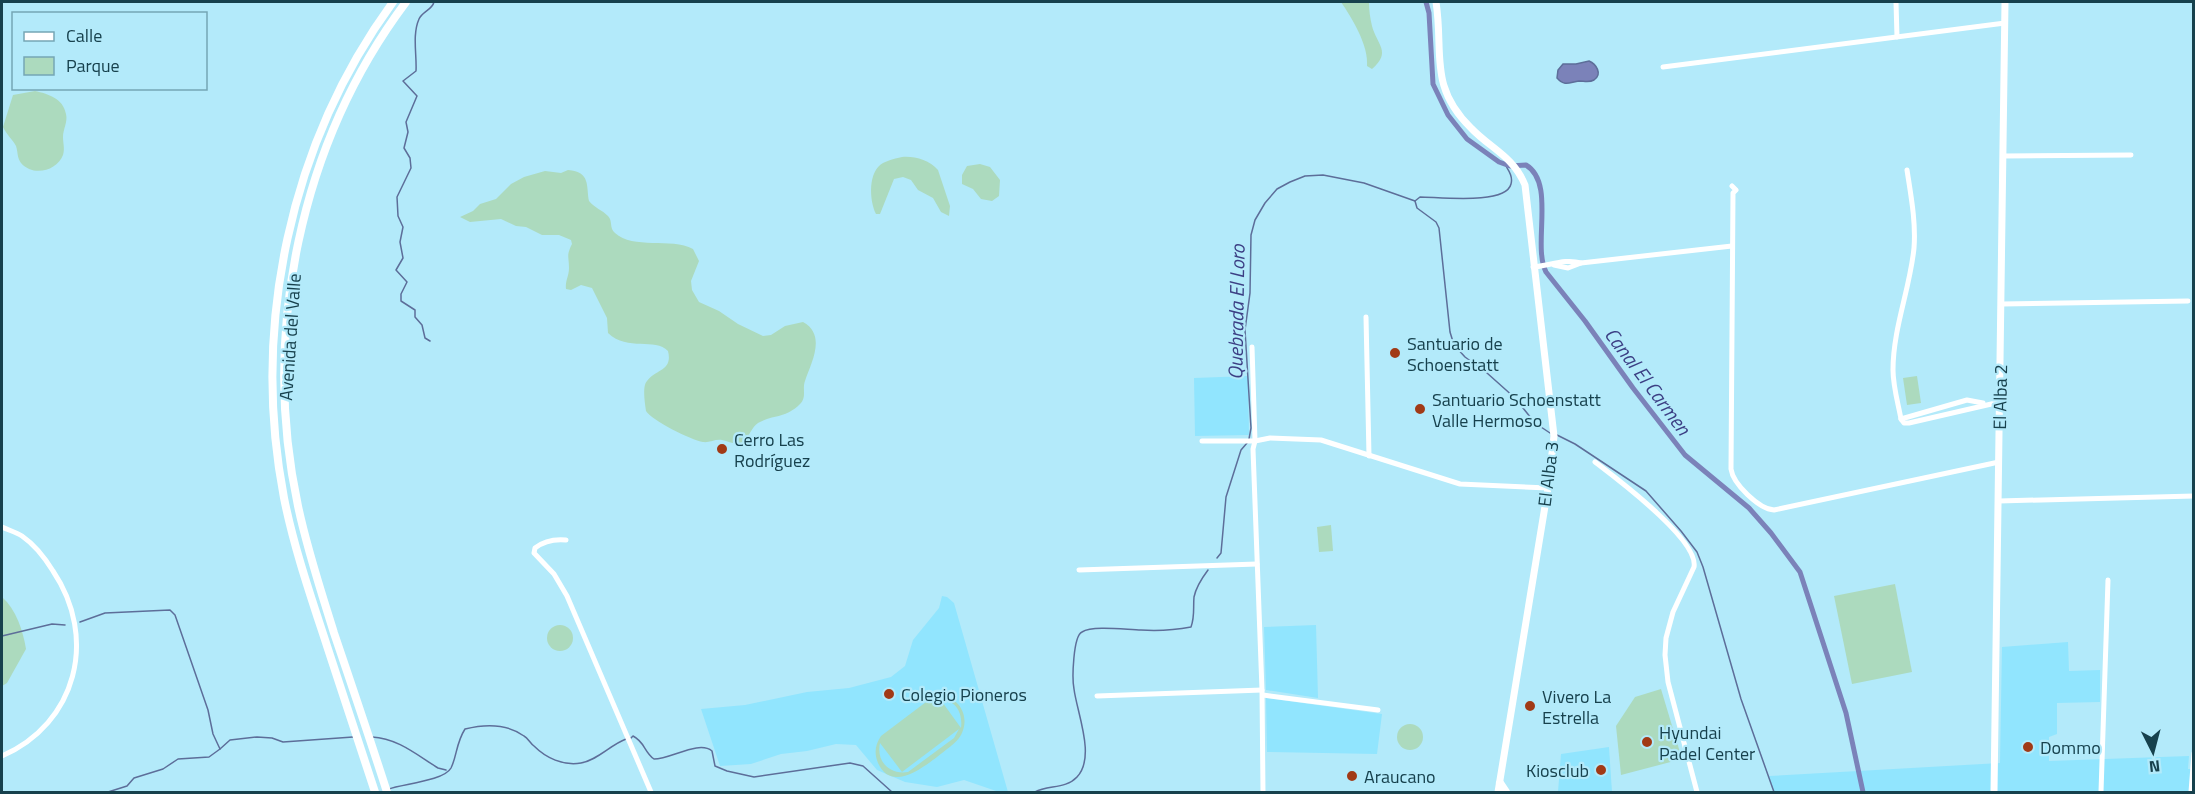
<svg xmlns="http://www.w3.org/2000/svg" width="2195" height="794" viewBox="0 0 2195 794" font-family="'Titillium Web',sans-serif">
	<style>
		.built { fill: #91e5fe }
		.green { fill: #acdabe; fill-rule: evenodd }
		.water { fill: #7b82b9; stroke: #5d6e99; stroke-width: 1.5 }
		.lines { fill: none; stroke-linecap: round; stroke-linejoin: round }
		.stream { stroke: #5d6e99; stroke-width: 1.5 }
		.canal { stroke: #7b82b9; stroke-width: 5 }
		.minor { stroke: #fff; stroke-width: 5 }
		.tertiary { stroke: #fff; stroke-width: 7 }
		.secondary { stroke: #fff; stroke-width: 8 }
		.poi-dot { fill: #a13a16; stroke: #b3eafa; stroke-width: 2 }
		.labels { text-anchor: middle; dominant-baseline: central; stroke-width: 4.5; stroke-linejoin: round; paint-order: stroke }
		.street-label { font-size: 18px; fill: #17414d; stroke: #b3eafa }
		.poi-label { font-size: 18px; fill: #17414d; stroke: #b3eafa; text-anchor: start }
		.water-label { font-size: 20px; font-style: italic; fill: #3c3f84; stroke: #b3eafa }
	</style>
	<rect width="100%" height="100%" fill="#b3eafa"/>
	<g class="built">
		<polygon points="1248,376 1249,435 1195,436 1194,378"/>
		<polygon points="942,596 947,597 954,603 1008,792 999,792 964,780 937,787 905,782 877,770 856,745 836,744 807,751 781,754 751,764 720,766 701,709 745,705 807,692 849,688 891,677 905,666 913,640 939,608"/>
		<polygon points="1316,625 1318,698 1266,690 1264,627"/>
		<polygon points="2068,642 2069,671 2100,670 2100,702 2057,703 2057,734 2049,737 2049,761 2189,756 2188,769 2193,769 2194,792 1774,792 1769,776 2000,763 2002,647"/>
		<polygon points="1266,698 1382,714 1377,754 1267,752"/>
		<polygon points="1609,747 1612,792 1558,792 1561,754"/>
	</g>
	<g class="green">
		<path d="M1341 2H1369C1369 10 1370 18 1372 26 1377 45 1392 52 1372 69L1367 66C1369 46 1352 18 1341 2Z"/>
		<path d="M35 91C48 94 63 98 66 114 68 122 63 129 63 137 63 143 65 149 63 155 57 171 33 177 21 163 17 158 18 152 16 146 13 140 6 134 3 127L13 95Z"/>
		<path d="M902 157C915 156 929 160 938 170L950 206 949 216 941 212 933 198 918 190 911 180 903 177 894 179 880 214H876C869 200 868 171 883 163 889 160 897 158 902 157Z"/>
		<polygon points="980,164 990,167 1000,180 999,196 992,201 981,199 973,189 962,184 962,175 967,166"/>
		<path d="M568 170C591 172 586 186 589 201 595 208 602 210 608 216 613 221 609 228 615 233 633 250 671 237 693 249L699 261 691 281 692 290 699 302 719 311 738 324 763 336 771 335 785 326 803 322C827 335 811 363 805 381 802 389 807 397 800 404 785 419 774 414 758 423 752 427 749 436 744 442 735 445 730 442 722 440 715 439 709 443 703 442 691 440 651 420 646 411 645 404 642 386 647 381 656 369 673 371 668 351 655 337 628 352 608 333L607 318 592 288 581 285 571 290 566 289C565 281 569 276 569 268 569 256 566 256 572 244L571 240 559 235H542L526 227 516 226 501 219 470 222 460 217 473 211 480 204 496 199 511 184 524 177 545 171 561 173Z"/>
		<polygon points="1917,376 1921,403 1907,405 1903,378"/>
		<polygon points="1331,525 1333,551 1319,552 1317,527"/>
		<polygon points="1895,584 1912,672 1852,684 1834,596"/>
		<path d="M2 597C16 609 23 631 26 649L7 683 2 686Z"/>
		<circle cx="560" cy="638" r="13"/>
		<polygon points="1661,689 1682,759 1621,775 1616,726 1635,697"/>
		<path d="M943 696C961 699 970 718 961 735 956 744 945 750 937 757 921 769 891 792 878 763 874 753 875 745 881 736L930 699ZM940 699C956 700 963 713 961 728ZM959 729 954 738 908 772C889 775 876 761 880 743L902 772Z"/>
		<circle cx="1410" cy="737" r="13"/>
	</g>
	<path class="water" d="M1589 61C1596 64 1603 74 1594 80 1589 83 1584 81 1579 81 1570 82 1565 87 1557 78L1558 70 1563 64H1576Z"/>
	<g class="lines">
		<g class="stream">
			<polyline points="1415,201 1417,208 1436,222 1439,228 1450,332 1454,345 1465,357 1487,373 1515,398 1535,423 1550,433"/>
			<path d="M430 341 425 338 422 325 415 317V310L401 301V294L407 282 396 270 403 258 400 242 403 227 398 216 397 197 411 168 410 158 404 148 408 132 406 122 417 96 403 81 416 71C417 55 412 35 419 19 423 11 432 10 434 2"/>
			<polyline points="1557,435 1575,444 1646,491 1681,531 1697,552 1703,567 1741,699 1774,792"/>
			<path d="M1249 439 1251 428 1245 330 1250 293 1251 235 1255 220 1265 203 1277 189 1290 182 1305 176 1323 175 1364 183 1415 201 1420 197C1439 197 1506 205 1511 184 1513 177 1509 171 1506 166"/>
			<polyline points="1217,558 1221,553 1226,497 1241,450 1247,443"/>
			<polyline points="80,622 105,613 170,610 175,615 208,710 213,734 220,749 230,740 257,737 272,738 283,742 353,737"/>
			<polyline points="2,636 52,624 65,625"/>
			<path d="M372 737C397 738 417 755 438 768L446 770"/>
			<path d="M631 738 633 736C645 742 644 752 654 759 671 759 699 740 712 751L715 766 727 771 754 777 850 763 863 766 892 792"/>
			<path d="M389 789C402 784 444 781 451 768 457 756 456 743 465 729 485 724 506 723 524 736 528 738 530 743 534 746 546 758 563 766 581 763 598 760 610 745 626 739"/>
			<polyline points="108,792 127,786 134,778 163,769 178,759 209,757 220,749"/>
			<polyline points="965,792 977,792"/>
			<path d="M1035 792C1048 785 1066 789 1077 777 1096 757 1077 713 1074 689 1072 679 1073 636 1082 632 1093 625 1128 630 1141 630 1158 631 1175 630 1191 627 1195 616 1193 608 1194 597 1196 587 1202 578 1208 570"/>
		</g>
		<path class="canal" d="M1426 2 1429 13 1433 84 1448 115 1467 139 1499 162 1510 166 1526 165C1556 183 1532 245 1546 272L1585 321 1633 388 1685 455 1749 508 1771 533 1800 572 1846 713 1863 792"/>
		<g class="minor">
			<polyline points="1896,2 1897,37"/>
			<polyline points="1663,67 2005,23"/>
			<polyline points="2004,156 2131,155"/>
			<path d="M1907 170C1911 196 1916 222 1914 248 1910 289 1893 328 1893 370 1893 386 1898 403 1901 419L1904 423H1909L2000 402"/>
			<path d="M1732 186 1736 190 1733 193 1731 469C1733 484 1759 509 1774 510L1999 462"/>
			<polyline points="1554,265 1568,268 1581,263"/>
			<path d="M1533 267C1549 266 1565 258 1581 263L1732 246"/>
			<polyline points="2002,304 2188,301"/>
			<polyline points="1366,317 1369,456"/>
			<polyline points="1901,419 1967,400 1983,403"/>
			<polyline points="1202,441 1255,441 1252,347"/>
			<path d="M1595 462C1616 478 1699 540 1694 567L1673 612 1666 638 1665 655 1668 682 1697 792"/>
			<polyline points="1999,501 2194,496"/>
			<path d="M2 527C8 530 16 532 22 536 35 545 45 558 53 571 98 638 77 723 2 756"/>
			<path d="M566 540C555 539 544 541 535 548L534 553 554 574 567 596 651 792"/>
			<polyline points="1079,570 1257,564"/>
			<polyline points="1263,695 1378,710"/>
			<polyline points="1097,696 1262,690"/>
			<polyline points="1263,792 1262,690 1253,449 1255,441 1270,438 1321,440 1460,484 1548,488"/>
			<polyline points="2101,792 2108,580"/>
			<polyline points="2191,792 2194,753"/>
		</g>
		<g class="tertiary">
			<path d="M1436 2C1444 52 1428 86 1471 128 1491 149 1513 156 1525 185L1554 436 1548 488 1498 792"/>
			<polyline points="1994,792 2005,2"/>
		</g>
		<g class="secondary">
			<polyline points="1500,783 1506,792"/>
			<path d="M375 792C359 744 343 695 327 646 311 597 294 548 284 498 251 326 290 143 393 2"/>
			<path d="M387 792C370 739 352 686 334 633 321 591 307 549 298 506 261 333 300 143 406 2"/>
		</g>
	</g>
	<g class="poi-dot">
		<circle cx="1395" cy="353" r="6"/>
		<circle cx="1420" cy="409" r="6"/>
		<circle cx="722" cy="449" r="6"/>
		<circle cx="889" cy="694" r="6"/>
		<circle cx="1530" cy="706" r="6"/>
		<circle cx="1647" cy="742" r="6"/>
		<circle cx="2028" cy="747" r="6"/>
		<circle cx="1601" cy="770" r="6"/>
		<circle cx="1352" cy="776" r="6"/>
	</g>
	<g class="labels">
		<g class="street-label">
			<text transform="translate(290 337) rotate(-86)">Avenida del Valle</text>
			<text transform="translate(2000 397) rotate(-89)">El Alba 2</text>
			<text transform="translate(1548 474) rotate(-83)">El Alba 3</text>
		</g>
		<g class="poi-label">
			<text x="1407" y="343">Santuario de<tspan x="1407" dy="21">Schoenstatt</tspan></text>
			<text x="1432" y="399">Santuario Schoenstatt<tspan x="1432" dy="21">Valle Hermoso</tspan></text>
			<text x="734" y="439">Cerro Las<tspan x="734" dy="21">Rodríguez</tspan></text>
			<text x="901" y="694">Colegio Pioneros</text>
			<text x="1542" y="696">Vivero La<tspan x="1542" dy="21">Estrella</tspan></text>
			<text x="1659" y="732">Hyundai<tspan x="1659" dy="21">Padel Center</tspan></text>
			<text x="2040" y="747">Dommo</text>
			<text x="1589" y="770" text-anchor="end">Kiosclub</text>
			<text x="1364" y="776">Araucano</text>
		</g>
		<g class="water-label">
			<text transform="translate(1236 312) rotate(-89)">Quebrada El Loro</text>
			<text transform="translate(1648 381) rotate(53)">Canal El Carmen</text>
		</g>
	</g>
	<rect width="2195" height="794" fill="none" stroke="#17414d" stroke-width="6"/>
	<rect x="12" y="12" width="195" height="78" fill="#b3eafa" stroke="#75a6b5" stroke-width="1.5"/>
	<rect x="24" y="32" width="30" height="9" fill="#ffffff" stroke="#75a6b5" stroke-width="1.5"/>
	<text x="66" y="42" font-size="18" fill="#17414d">Calle</text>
	<rect x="24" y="57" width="30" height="18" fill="#acdabe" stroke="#75a6b5" stroke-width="1.5"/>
	<text x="66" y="72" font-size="18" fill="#17414d">Parque</text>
	<g transform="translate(2153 752) rotate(174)" stroke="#b3eafa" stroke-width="4.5" paint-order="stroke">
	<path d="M0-4.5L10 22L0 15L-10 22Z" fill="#17414d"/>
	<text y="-9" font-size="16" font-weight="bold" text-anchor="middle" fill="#17414d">N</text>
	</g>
</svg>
